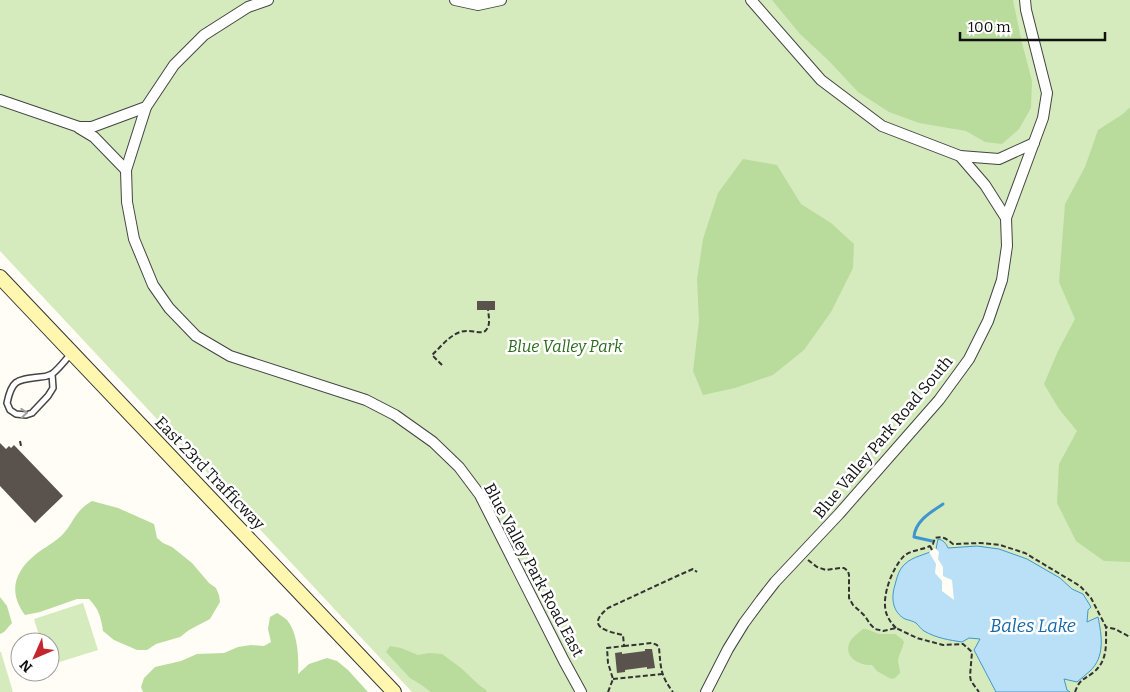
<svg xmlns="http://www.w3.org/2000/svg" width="1130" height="692" viewBox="0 0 1130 692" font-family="Bitter,serif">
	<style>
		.green { fill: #d5ebbd }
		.forest { fill: #b9dc9c }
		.water { fill: #b9e0f7; stroke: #3f96cf }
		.pier { fill: #fffdf5 }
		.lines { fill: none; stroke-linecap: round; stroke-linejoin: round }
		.stream { stroke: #3f96cf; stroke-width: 3 }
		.building { fill: #5a524d }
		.service-casing { stroke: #444; stroke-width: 8 }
		.minor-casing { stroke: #444; stroke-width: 12 }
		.secondary-casing { stroke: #333; stroke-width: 16 }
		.path { stroke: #333; stroke-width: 2; stroke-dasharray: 5 2.5; stroke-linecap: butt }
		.service { stroke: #fff; stroke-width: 5 }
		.minor { stroke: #fff; stroke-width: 10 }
		.secondary { stroke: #fff6b0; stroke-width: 14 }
		.oneway { stroke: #a0a0a0 }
		.labels { text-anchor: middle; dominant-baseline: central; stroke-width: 5; stroke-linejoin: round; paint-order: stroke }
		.park-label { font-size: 16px; font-style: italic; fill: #2f6b1f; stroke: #fff }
		.street-label { font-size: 16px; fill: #111; stroke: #fff }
		.water-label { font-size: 18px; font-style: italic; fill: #1768a6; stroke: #fff }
	</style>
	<rect width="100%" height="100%" fill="#fffdf5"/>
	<g class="green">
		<polygon points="0,0 1130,0 1130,692 412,692 0,251"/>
		<polygon points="83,603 98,650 50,665 50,642 41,642 34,619"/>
		<polygon points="0,652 1,652 13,692 0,692"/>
	</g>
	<g class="forest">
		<polygon points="772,0 1013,0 1022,43 1032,81 1031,108 1019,129 1002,144 985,142 966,131 919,123 889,112 858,92 829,61 800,34"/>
		<polygon points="1130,107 1130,562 1104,561 1076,541 1057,503 1059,464 1077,431 1059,409 1044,384 1058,351 1075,319 1059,282 1065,204 1085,167 1098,130 1123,114"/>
		<polygon points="743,159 777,165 801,204 831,223 854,244 853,268 831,312 804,350 773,375 735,388 703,395 693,371 699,321 697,279 703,239 718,193"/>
		<path d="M92 501 118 508 154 524 157 538 163 543 172 547 192 563 209 583 216 588 219 595 220 602 210 619 189 630 180 637 156 644 147 650H137L114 640 103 631C101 618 99 609 89 599H77L40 612 25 615C8 592 14 572 36 554 45 547 56 542 64 533 75 520 75 511 92 501Z"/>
		<polygon points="0,597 7,606 12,623 4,632 0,634"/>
		<path d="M277 613C280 615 284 617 287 620 298 633 299 658 298 674L309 664 327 658 337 661 348 670 368 692H143L141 687 144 678 155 667 181 661 197 654 224 653 238 647 251 645 264 646 271 642 268 629 270 617Z"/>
		<path d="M863 629H866L879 634H895L902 639 904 642C903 648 899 654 898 660 898 664 900 669 900 673L895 678 891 679 877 671 872 665C861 666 844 658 849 644 851 638 858 633 863 629Z"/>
		<polygon points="390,646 401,648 418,655 429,653 442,654 461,668 479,685 486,690 487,692 431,692 420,684 410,678 386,652"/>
	</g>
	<path class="water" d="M938 539C943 540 946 543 948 548L977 546 999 549 1027 559 1060 578 1072 589 1083 594 1091 607 1088 610 1087 622 1098 617C1102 636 1105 657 1090 671 1086 675 1081 678 1077 682L1064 679 1067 690 1070 692H996L974 650 980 639 969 638 962 642C949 640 936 638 924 631 921 629 919 626 916 623 913 621 908 620 905 619 892 612 891 597 895 585 897 577 899 569 905 564 913 556 926 555 936 549Z"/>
	<polygon class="pier" points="935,548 939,552 938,559 943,567 943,576 952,580 954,600 942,591 942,581 935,573 936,564 929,552"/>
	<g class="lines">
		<path class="stream" d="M932 541 914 537C915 521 931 512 943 504"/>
	</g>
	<g class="building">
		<rect x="477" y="301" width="18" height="9"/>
		<polygon points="0,443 6,449 9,446 11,448 14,445 63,496 35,523 0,486"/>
		<polygon points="645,649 652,649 655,668 647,669 647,667 625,670 625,672 617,673 615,653 622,652 622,654 645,651"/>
	</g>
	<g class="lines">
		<g class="service-casing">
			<path id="service" d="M52 374 53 388 48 396 32 413 26 415 16 414 10 410 7 403C12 379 17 380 40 377 44 377 48 376 52 374 59 369 65 360 71 354"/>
		</g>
		<g class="minor-casing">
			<g id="minor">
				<polyline points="455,0 478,5 501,0"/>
				<polyline points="751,0 821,80 882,126 960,156 985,185 1006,218"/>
				<polyline points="0,100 79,127 92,127 146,107 174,65 204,35 248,7 268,0"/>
				<polyline points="146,107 126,170 127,202 134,239 153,285 169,308 196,336 230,356 366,400 395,415 433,442 459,467 480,495 564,661 581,692"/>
				<polyline points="79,128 94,137 126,170"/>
				<polyline points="960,156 999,159 1034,143"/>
				<polyline points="706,692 728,649 744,623 761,600 775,582 839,514 939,400 969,359 988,321 1002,280 1007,246 1006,218 1043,118 1047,93 1026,10 1025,0"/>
			</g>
		</g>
		<g class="secondary-casing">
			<polyline id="secondary" points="0,277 394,692"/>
		</g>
		<g class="path">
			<path d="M442 365 432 355C442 346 453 330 468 331 473 331 478 333 484 332 491 327 489 318 488 310"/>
			<polyline points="20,441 21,446"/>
			<path d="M932 550 930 546 933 544 935 538C943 536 947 539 953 544L980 543 1000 545 1025 553 1080 586 1091 598 1106 627 1115 629 1130 637"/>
			<polyline points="808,560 817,567 826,570 840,568 844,568 848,571 849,575 849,598 853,605 865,616 870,624 875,629 883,631 896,628 917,638 943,645 963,644 972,652 970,676 971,681 979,692"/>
			<path d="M896 628C892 624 889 620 887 615 880 599 892 568 904 556 911 550 922 550 930 546"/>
			<path d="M624 646 652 643 657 645 659 648C661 668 660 675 673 692"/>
			<polyline points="613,679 662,674"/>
			<path d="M608 692 613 679 608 663 607 648 624 646 623 635C606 631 585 627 608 608L677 576 693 569 697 572"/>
			<path d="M1075 692C1080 678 1084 680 1094 672 1108 660 1106 644 1106 627"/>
		</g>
		<use href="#service" class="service"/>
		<use href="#minor" class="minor"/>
		<use href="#secondary" class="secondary"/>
	</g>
	<defs><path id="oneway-chevron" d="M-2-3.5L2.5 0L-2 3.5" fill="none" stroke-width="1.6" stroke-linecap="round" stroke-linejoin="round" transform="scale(1.25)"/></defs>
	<use class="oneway" href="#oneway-chevron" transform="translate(24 413) rotate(-3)"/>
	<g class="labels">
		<g class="park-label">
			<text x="565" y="346">Blue Valley Park</text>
		</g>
		<g class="street-label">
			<text transform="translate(883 437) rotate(-50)">Blue Valley Park Road South</text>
			<text transform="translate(210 473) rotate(46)">East 23rd Trafficway</text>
			<text transform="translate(534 570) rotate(62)">Blue Valley Park Road East</text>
		</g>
		<g class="water-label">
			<text x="1033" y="626">Bales Lake</text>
		</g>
	</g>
	<g transform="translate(35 657) rotate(225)"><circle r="24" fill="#ffffff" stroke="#a0a0a0"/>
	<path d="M0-4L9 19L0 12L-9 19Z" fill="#c4262e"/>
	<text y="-8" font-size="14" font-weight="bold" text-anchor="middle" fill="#111111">N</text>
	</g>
	<path d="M960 32v8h145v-8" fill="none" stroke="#111111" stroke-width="2.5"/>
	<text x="968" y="32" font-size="15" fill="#111111" stroke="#ffffff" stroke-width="4" paint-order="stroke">100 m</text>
</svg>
